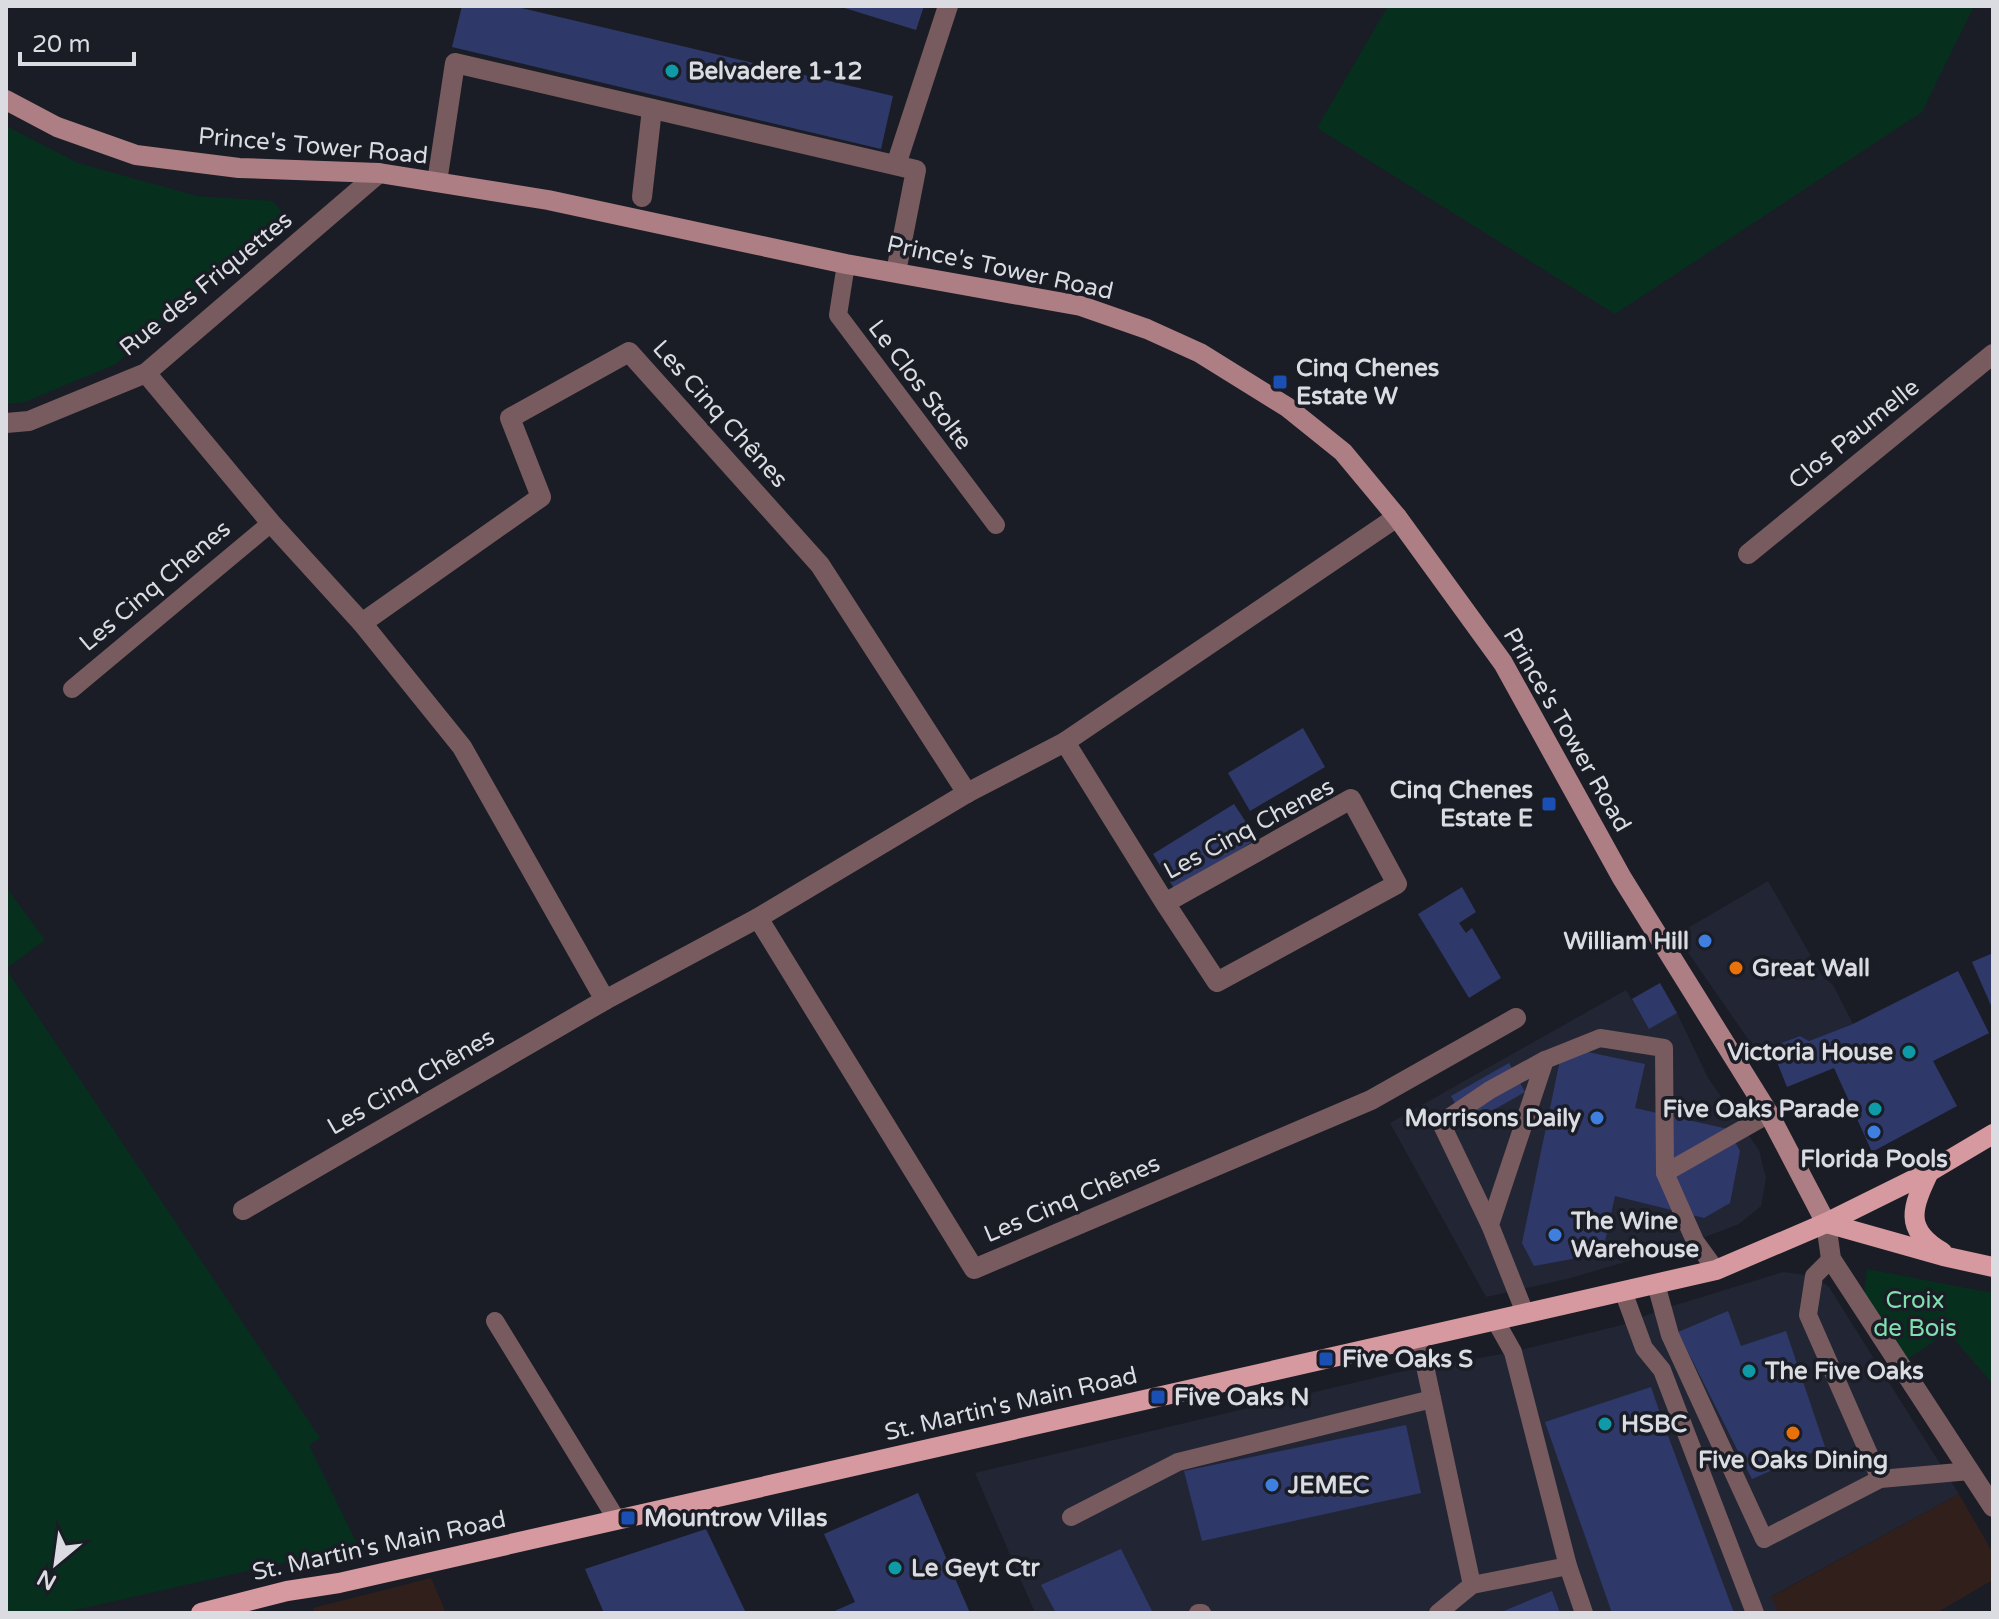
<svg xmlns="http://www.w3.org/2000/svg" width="1999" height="1619" viewBox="0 0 1999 1619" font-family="'Varela Round',sans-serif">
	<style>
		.built { fill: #222634 }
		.industrial { fill: #311f1b }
		.green { fill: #072f1e }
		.building { fill: #2e396a }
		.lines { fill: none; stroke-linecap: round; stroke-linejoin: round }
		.lane { stroke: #785b5e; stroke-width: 18 }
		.street { stroke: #785b5e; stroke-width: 20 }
		.secondary { stroke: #ad7e83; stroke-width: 20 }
		.primary { stroke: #d6999f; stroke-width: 20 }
		.culture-dot { fill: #0f9aa8; stroke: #1a1d25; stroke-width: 3 }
		.transit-dot { fill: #1a4fb4; stroke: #1a1d25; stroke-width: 3 }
		.shop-dot { fill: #3f7fe0; stroke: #1a1d25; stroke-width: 3 }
		.food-dot { fill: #e8710a; stroke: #1a1d25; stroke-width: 3 }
		.labels { text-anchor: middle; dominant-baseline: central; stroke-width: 7; stroke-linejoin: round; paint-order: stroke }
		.poi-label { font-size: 24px; font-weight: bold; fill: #dadce2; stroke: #1a1d25; text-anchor: start }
		.street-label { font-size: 24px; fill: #dadce2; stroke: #1a1d25 }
		.park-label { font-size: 24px; fill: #80e0af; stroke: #1a1d25 }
	</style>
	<rect width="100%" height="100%" fill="#1a1d25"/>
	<g class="built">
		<polygon points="1768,881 1821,974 1833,985 1853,1024 1809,1041 1800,1036 1757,1052 1676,935"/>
		<polygon points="1626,990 1649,1029 1677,1013 1708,1078 1759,1150 1766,1178 1761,1206 1739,1224 1695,1241 1571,1278 1486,1297 1390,1123"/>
		<polygon points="1783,1272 1814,1276 1829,1287 1959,1494 1772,1596 1779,1613 1035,1613 975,1473 1399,1372 1513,1352 1622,1325 1663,1309"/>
	</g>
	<g class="industrial">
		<polygon points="1959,1494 1993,1553 1993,1580 1936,1613 1779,1613 1771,1597"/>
		<polygon points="431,1578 446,1613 314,1613 313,1608"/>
	</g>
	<g class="green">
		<polygon points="1388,6 1974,6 1922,112 1615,314 1317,128"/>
		<polygon points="6,126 78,163 197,196 273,201 285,216 116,364 25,402 6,404"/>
		<polygon points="6,887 45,940 6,969 320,1438 309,1445 358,1546 62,1613 6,1613"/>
		<polygon points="1867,1269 1993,1293 1993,1384 1948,1332 1906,1360 1864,1294"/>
	</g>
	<g class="building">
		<polygon points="462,6 513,6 893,96 881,149 452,47"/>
		<polygon points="838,6 924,6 916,30"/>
		<polygon points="1303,728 1325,767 1250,811 1228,773"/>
		<polygon points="1234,804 1257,839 1175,890 1153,854"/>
		<polygon points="1462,887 1476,912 1459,923 1466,933 1472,928 1501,978 1469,998 1418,914"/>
		<polygon points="1993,953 1993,1010 1972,962"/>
		<polygon points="1958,971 1989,1033 1933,1061 1957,1106 1872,1152 1834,1068 1787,1087 1771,1047 1800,1036 1809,1041 1853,1024"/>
		<polygon points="1660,983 1677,1013 1649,1029 1632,999"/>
		<polygon points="1578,1050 1645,1064 1635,1108 1728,1129 1740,1151 1730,1203 1704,1218 1615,1196 1604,1246 1572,1259 1534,1266 1522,1243 1560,1060"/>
		<polygon points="1509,1063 1525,1092 1467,1125 1451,1096"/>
		<polygon points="1728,1311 1741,1346 1786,1331 1825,1447 1752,1479 1678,1332"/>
		<polygon points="1651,1387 1664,1425 1734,1613 1612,1613 1545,1422"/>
		<polygon points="1406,1425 1421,1493 1202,1541 1184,1471"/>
		<polygon points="918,1493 970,1613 830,1613 855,1602 824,1534"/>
		<polygon points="706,1529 746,1613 604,1613 585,1569"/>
		<polygon points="1121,1549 1153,1613 1056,1613 1041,1585"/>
		<polygon points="1552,1591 1560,1613 1499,1613"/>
	</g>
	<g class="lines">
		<g class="lane">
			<polyline points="846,264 838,315 996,525"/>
			<polyline points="72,689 271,523"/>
			<polyline points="1490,1225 1441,1123 1490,1090 1545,1060"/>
			<polyline points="1716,1270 1695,1241 1665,1173 1769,1114"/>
			<polyline points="1656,1284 1670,1335 1764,1539 1880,1479 1808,1315 1814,1276 1831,1259"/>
			<polyline points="1623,1291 1644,1348 1662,1370 1755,1613"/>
			<polyline points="1525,1313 1490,1225 1545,1060 1600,1038 1664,1048 1665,1173"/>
			<polyline points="495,1321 617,1520"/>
			<polyline points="1419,1338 1472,1585 1568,1566 1513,1352 1495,1320"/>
			<polyline points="1880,1479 1970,1471"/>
			<polyline points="1071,1517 1178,1462 1432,1399"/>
			<polyline points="1568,1566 1584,1613"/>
			<polyline points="1198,1613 1202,1613"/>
			<polyline points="1438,1613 1472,1585"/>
		</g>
		<g class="street">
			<polyline points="896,165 948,6"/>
			<polyline points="437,182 455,63 916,170 896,272"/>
			<polyline points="642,197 652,109"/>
			<polyline points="146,373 271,523 362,623 462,747 605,1000 758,918 967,793 1065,742 1397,517"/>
			<polyline points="6,423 29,421 146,373 379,173"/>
			<polyline points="1748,554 1993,354"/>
			<polyline points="362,623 541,497 510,418 629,352 820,565 967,793"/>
			<polyline points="1065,742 1165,903 1217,982 1397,884 1351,799 1165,903"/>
			<polyline points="758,918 974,1269 1371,1100 1516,1018"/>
			<polyline points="243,1210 605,1000"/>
			<polyline points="1826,1223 1831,1259 1993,1507"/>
		</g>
		<polyline class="secondary" points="6,100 57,127 136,155 239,168 379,173 548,200 846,264 1081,306 1147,329 1200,353 1287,407 1343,452 1397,517 1503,663 1622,878 1769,1114 1826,1223"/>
		<g class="primary">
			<path d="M1929 1172C1913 1206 1902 1229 1942 1252"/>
			<polyline points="1826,1223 1943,1256 1993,1267"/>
			<polyline points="201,1613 287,1591 339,1583 1716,1270 1826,1223 1929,1172 1993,1134"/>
		</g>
	</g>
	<g class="culture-dot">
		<circle cx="672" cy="71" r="8"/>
		<circle cx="1909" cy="1052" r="8"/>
		<circle cx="1875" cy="1109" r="8"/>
		<circle cx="1749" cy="1371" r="8"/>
		<circle cx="1605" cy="1424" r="8"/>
		<circle cx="895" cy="1568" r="8"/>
	</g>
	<g class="transit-dot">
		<rect x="1272" y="374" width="16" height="16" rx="4"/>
		<rect x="1541" y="796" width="16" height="16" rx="4"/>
		<rect x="1318" y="1351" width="16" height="16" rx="4"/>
		<rect x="1150" y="1389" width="16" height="16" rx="4"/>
		<rect x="620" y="1510" width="16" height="16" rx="4"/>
	</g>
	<g class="shop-dot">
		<circle cx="1705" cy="941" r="8"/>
		<circle cx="1597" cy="1118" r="8"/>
		<circle cx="1874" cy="1132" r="8"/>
		<circle cx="1555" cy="1235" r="8"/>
		<circle cx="1272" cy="1485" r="8"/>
	</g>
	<g class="food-dot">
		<circle cx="1736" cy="968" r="8"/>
		<circle cx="1793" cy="1433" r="8"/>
	</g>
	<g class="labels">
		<g class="poi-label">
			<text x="688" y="71">Belvadere 1-12</text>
			<text x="1296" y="368">Cinq Chenes<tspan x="1296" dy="28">Estate W</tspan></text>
			<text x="1533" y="790" text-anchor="end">Cinq Chenes<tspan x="1533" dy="28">Estate E</tspan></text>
			<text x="1689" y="941" text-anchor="end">William Hill</text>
			<text x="1752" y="968">Great Wall</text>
			<text x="1893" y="1052" text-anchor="end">Victoria House</text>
			<text x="1859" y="1109" text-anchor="end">Five Oaks Parade</text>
			<text x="1581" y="1118" text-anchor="end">Morrisons Daily</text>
			<text x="1874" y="1159" text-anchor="middle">Florida Pools</text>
			<text x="1571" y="1221">The Wine<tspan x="1571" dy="28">Warehouse</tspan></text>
			<text x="1342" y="1359">Five Oaks S</text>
			<text x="1765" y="1371">The Five Oaks</text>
			<text x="1174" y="1397">Five Oaks N</text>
			<text x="1621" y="1424">HSBC</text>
			<text x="1793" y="1460" text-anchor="middle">Five Oaks Dining</text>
			<text x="1288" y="1485">JEMEC</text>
			<text x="644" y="1518">Mountrow Villas</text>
			<text x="911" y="1568">Le Geyt Ctr</text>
		</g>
		<g class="street-label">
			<text transform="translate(313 146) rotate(5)">Prince's Tower Road</text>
			<text transform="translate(1000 268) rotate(12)">Prince's Tower Road</text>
			<text transform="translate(206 284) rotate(-39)">Rue des Friquettes</text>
			<text transform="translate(920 385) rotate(53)">Le Clos Stolte</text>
			<text transform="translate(720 414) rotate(48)">Les Cinq Chênes</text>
			<text transform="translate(1854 434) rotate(-39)">Clos Paumelle</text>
			<text transform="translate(155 586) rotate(-40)">Les Cinq Chenes</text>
			<text transform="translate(1567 730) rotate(60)">Prince's Tower Road</text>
			<text transform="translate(1249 829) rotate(-28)">Les Cinq Chenes</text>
			<text transform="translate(411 1082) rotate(-30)">Les Cinq Chênes</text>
			<text transform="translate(1072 1199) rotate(-23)">Les Cinq Chênes</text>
			<text transform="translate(1011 1404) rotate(-13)">St. Martin's Main Road</text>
			<text transform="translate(379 1546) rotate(-12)">St. Martin's Main Road</text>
		</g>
		<g class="park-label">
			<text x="1915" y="1300">Croix<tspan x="1915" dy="28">de Bois</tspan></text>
		</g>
	</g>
	<rect width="1999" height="1619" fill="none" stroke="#dadce2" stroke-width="16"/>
	<g transform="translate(56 1563) rotate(209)" stroke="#1a1d25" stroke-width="6" paint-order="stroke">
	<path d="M0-6L14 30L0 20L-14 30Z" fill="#dadce2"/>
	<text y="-12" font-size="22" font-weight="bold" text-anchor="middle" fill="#dadce2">N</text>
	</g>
	<path d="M20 52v12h114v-12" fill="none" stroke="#dadce2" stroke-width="4"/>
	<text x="32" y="52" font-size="24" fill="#dadce2" stroke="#1a1d25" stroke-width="6" paint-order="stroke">20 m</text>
</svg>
